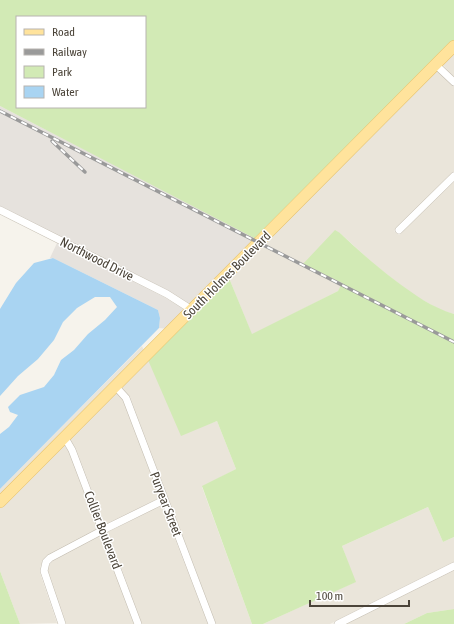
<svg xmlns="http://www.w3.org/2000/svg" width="454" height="624" viewBox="0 0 454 624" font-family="'Asap Condensed',sans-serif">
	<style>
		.residential { fill: #eae5da }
		.industrial { fill: #e6e2dd }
		.green { fill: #d2eab5; fill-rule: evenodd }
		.water { fill: #a9d4f2 }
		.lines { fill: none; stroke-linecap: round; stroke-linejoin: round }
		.minor-casing { stroke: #c2bbae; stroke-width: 8 }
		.primary-casing { stroke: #e6c16a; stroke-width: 12 }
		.minor { stroke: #fff; stroke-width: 7 }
		.primary { stroke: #ffe39c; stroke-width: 11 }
		.rail-casing { stroke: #9a9a9a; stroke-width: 3.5 }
		.rail { stroke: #fff; stroke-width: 2; stroke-dasharray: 6; stroke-linecap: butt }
		.labels { text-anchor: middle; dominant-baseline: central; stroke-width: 3; stroke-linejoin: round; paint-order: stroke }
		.street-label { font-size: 13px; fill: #4b4439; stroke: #fff }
	</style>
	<rect width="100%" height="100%" fill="#f6f3ec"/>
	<g class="residential">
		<polygon points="454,51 454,77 442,64"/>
		<polygon points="436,70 454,87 454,171 394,231 399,235 454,181 454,314 443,311 415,296 376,266 340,233 342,284 338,291 252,335 229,278"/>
		<polygon points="142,346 145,353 0,497 0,489"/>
		<polygon points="148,360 206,425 217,421 236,469 202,487 252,624 216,624 130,397 121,386"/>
		<polygon points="116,392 123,400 160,498 105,525 76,449 69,438"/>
		<polygon points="64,444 69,452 98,529 44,559 41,565 40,571 41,576 57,623 20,624 0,571 0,507"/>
		<polygon points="162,505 208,624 142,624 108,532"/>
		<polygon points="428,507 443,542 454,537 454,562 330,624 263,624 355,582 342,546"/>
		<polygon points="101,535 134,624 66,624 48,574 48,567 52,561"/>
		<polygon points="454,570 454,609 427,613 404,624 346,624"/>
	</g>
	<g class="industrial">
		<polygon points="0,106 177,197 258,240 192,306 169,291 0,206"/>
		<polygon points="57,243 164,297 187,311 169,329 159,328 160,318 158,310 53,258 50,258"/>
	</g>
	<g class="green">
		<path d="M0 0H454V41L258 240 0 106ZM17 17H145V107H17Z"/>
		<path d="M335 230 340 233C358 250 376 266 396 281 415 295 431 307 454 314V537L443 542 428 507 342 546 356 582 263 624H252L202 486 236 469 217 421 181 436 148 360 229 278 252 334 338 291 342 283 303 264Z"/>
		<polygon points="0,571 20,624 0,624"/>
		<polygon points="454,609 454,624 404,624 427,613"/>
	</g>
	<polygon class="water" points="53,258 158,310 160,318 159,328 0,489 0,434 9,427 18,415 10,412 8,407 20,395 44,387 54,375 61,360 74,350 88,334 105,320 117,307 110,297 95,297 77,308 63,322 54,340 38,359 18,376 0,396 0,309 16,283 34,263"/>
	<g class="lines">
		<g class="minor-casing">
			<g id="minor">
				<polyline points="436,65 454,82"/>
				<polyline points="0,210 167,294 192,310"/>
				<polyline points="399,230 454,176"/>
				<polyline points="116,387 126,398 212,624"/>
				<polyline points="65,438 72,450 138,624"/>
				<polyline points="62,624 44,571 46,562 50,558 103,530 164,500"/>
				<polyline points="338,624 454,566"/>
			</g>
		</g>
		<g class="primary-casing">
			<polyline id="primary" points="0,502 454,46"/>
		</g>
		<use href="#minor" class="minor"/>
		<use href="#primary" class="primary"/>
		<g class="rail-casing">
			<g id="rail">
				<polyline points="0,111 454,342"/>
				<polyline points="52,141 85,172"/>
			</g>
		</g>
		<use href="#rail" class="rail"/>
	</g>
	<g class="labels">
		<g class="street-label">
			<text transform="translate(97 259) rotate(27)">Northwood Drive</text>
			<text transform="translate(227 275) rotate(-45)">South Holmes Boulevard</text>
			<text transform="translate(166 504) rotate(69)">Puryear Street</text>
			<text transform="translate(103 530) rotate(69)">Collier Boulevard</text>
		</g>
	</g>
	<rect x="16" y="16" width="130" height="92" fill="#ffffff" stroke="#b7b4b0"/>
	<rect x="24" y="29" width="20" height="6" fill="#ffe39c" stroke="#b7b4b0"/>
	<text x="52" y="36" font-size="12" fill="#4b4439">Road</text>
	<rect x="24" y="49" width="20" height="6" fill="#9a9a9a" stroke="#b7b4b0"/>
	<text x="52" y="56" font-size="12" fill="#4b4439">Railway</text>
	<rect x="24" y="66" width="20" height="12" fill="#d2eab5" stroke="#b7b4b0"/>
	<text x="52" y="76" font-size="12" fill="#4b4439">Park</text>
	<rect x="24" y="86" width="20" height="12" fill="#a9d4f2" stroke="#b7b4b0"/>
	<text x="52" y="96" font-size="12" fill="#4b4439">Water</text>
	<path d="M310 600v6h99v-6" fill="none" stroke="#4b4439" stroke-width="2"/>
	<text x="316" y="600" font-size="12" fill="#4b4439" stroke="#ffffff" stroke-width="3" paint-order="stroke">100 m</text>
</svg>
